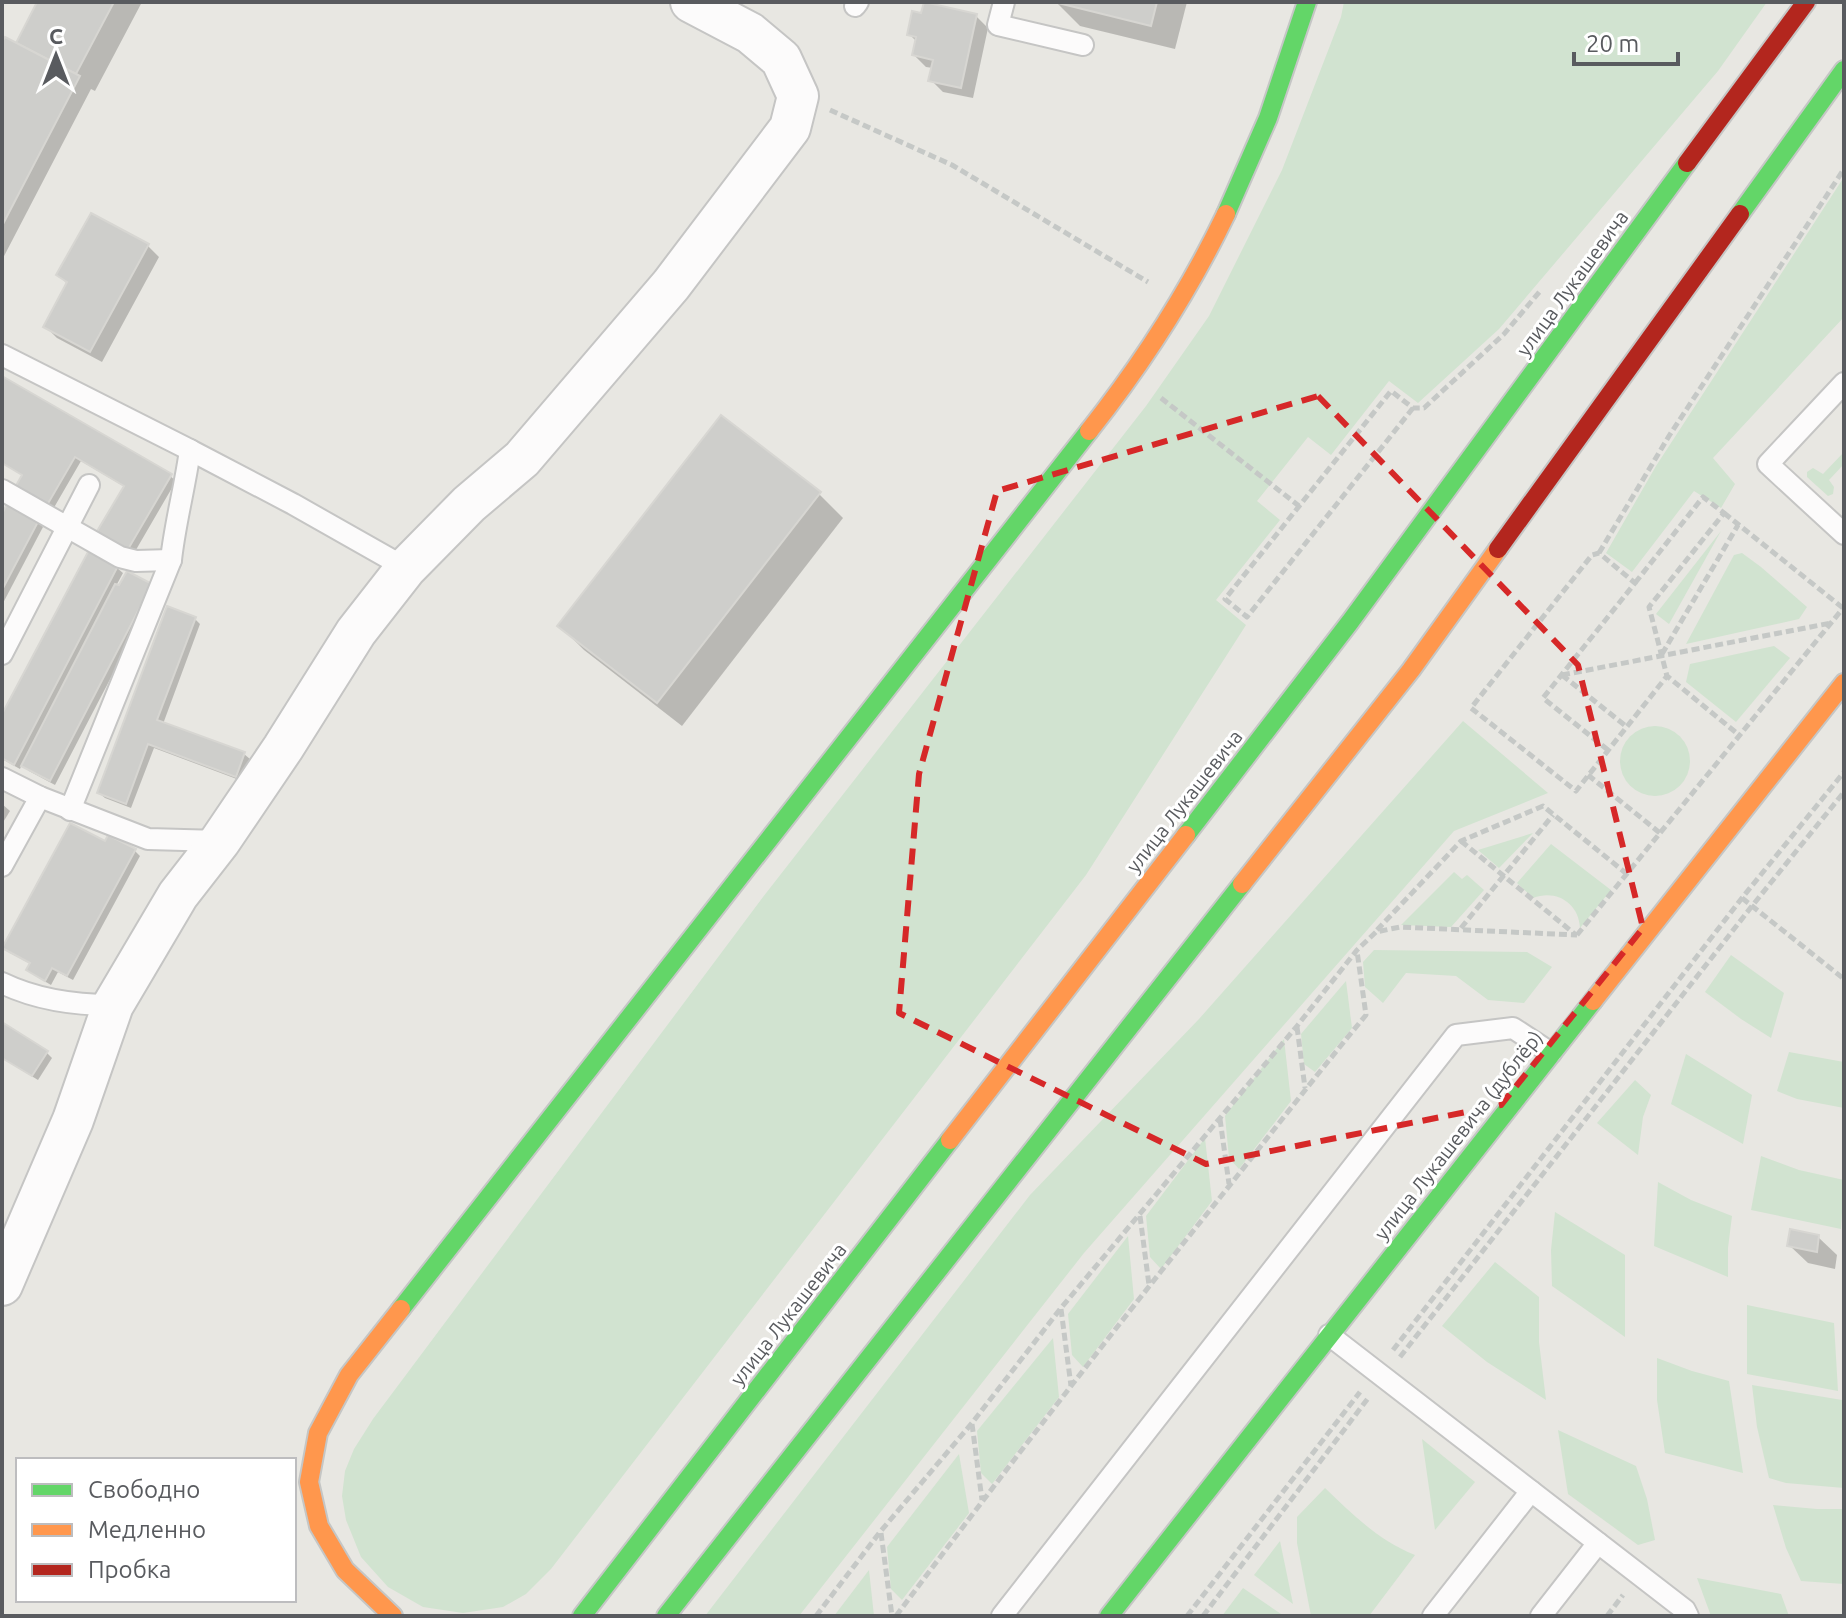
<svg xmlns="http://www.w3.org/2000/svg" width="1846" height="1618" viewBox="0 0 1846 1618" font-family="Ubuntu,sans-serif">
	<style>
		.green { fill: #d1e3d0 }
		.shadow { fill: #0003 }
		.building { fill: #cececb; stroke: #d7d6d2; stroke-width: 2 }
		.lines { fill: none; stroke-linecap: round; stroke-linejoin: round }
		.lane-casing { stroke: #c5c5c4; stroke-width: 24 }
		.street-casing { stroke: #c5c5c4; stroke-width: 44 }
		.fast-casing { stroke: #c5c6c5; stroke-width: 22 }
		.slow-casing { stroke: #c5c6c5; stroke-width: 22 }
		.jam-casing { stroke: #c5c6c5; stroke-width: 22 }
		.path { stroke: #c5c8c6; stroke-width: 5; stroke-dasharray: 8 4; stroke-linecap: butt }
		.lane { stroke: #fcfbfb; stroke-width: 20 }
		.street { stroke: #fcfbfb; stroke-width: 40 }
		.fast { stroke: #63d668; stroke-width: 18 }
		.slow { stroke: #ff974d; stroke-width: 18 }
		.jam { stroke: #b3261e; stroke-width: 18 }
		.marked { fill: none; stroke: #d62828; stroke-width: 6; stroke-dasharray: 16 10; stroke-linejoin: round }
		.labels { text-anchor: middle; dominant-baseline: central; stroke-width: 6; stroke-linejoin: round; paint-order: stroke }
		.street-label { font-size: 20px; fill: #595b5f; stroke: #fff }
	</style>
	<rect width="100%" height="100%" fill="#e8e7e2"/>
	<g class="green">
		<polygon points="1344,2 1767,2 1718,71 1499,329 1418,403 1389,381 1331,455 1308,437 1257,501 1280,520 1216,600 1246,625 1086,875 551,1569 526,1594 503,1607 463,1613 423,1607 388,1587 361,1557 346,1520 342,1496 345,1471 354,1449 373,1419 763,897 1146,406 1209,316 1282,170 1341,17"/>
		<polygon points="1844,177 1844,317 1713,458 1735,484 1721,508 1694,491 1632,572 1606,553 1656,466"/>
		<polygon points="1844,452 1844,464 1829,480 1834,487 1833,494 1828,496 1807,477 1807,472 1813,468 1823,474"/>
		<polygon points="1721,531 1669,624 1656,614"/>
		<polygon points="1742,553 1761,567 1807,607 1799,619 1686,644 1734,555"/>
		<polygon points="1774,646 1790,658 1736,722 1686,682 1690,664"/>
		<polygon points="1463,721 1548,793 1454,831 1084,1253 799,1616 705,1616 1030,1195 1199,1019"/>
		<circle cx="1655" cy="761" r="35"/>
		<polygon points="1533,833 1499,868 1478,850"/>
		<path d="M1551 844 1611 890 1580 928C1579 903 1556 889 1533 898L1517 883Z"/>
		<polygon points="1454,872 1462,879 1467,875 1484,890 1451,927 1401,925"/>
		<polygon points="1374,950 1527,952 1552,967 1524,1003 1488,1000 1456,976 1406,973 1383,1003 1365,987 1363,962"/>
		<polygon points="1731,955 1784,993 1771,1038 1741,1019 1705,992"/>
		<polygon points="1346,981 1352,1028 1315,1072 1304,1064 1301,1034"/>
		<polygon points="1284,1039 1291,1101 1239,1169 1229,1158 1225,1116"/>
		<polygon points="1789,1052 1844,1062 1844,1108 1797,1099 1777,1091"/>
		<polygon points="1686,1054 1752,1095 1743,1144 1671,1104"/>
		<polygon points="1635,1080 1651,1095 1643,1117 1638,1155 1597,1123"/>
		<polygon points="1205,1138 1212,1201 1161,1269 1150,1257 1146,1216"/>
		<polygon points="1761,1156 1799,1170 1844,1180 1841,1229 1751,1210"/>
		<polygon points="1658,1182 1691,1200 1732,1216 1728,1248 1728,1277 1654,1246"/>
		<polygon points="1555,1212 1625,1255 1625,1337 1552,1286 1551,1250"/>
		<polygon points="1128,1236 1134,1299 1083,1367 1072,1355 1068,1314"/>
		<polygon points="1495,1262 1539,1297 1539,1342 1546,1400 1487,1362 1442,1326"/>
		<polygon points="1747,1305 1834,1323 1838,1391 1747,1374"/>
		<polygon points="1053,1338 1059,1397 992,1484 981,1473 977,1431"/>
		<polygon points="1657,1358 1692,1371 1729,1381 1743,1473 1665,1453 1657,1400"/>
		<polygon points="1752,1385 1842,1400 1844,1425 1844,1488 1786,1483 1769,1478 1757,1427"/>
		<polygon points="1558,1430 1636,1466 1647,1499 1655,1540 1638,1545 1568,1494"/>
		<polygon points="1422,1439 1475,1482 1435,1530"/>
		<polygon points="959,1454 969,1513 902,1600 891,1589 887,1547"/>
		<path d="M1325 1488C1353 1515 1378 1540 1415 1555L1369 1616H1311L1297 1543V1517Z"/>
		<polygon points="1773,1505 1817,1509 1844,1509 1844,1584 1801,1581 1786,1548"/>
		<polygon points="1280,1541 1293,1604 1254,1575"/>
		<polygon points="869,1570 874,1616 834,1616"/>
		<polygon points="1697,1578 1781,1594 1789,1616 1711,1616"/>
		<polygon points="1243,1588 1284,1616 1222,1616"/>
	</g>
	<g class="shadow">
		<polygon points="39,2 142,2 95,91 91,89 2,260 2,46 17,45"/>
		<polygon points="1056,2 1187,2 1175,49 1080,26"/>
		<polygon points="976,16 988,28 973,98 943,92 931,80 933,68 926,67 914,55 917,42 909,34"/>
		<polygon points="147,245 159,257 102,362 57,338 45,326 68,285 59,275"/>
		<polygon points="2,378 170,476 176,481 133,555 104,538 125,487 81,461 52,511 24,476 2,463"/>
		<polygon points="819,494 843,518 682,726 584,650 560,626"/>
		<polygon points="2,518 38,522 43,527 2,605"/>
		<polygon points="89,553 117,568 123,573 116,586 156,591 55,785 29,771 22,764 20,769 2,759 2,719"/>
		<polygon points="194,618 200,624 163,724 244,754 250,759 242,781 154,748 131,808 105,798 99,793"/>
		<polygon points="2,804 10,811 2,824"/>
		<polygon points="106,844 135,851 140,856 73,980 58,972 51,985 34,975 28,970 31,964 10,953 5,948"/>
		<polygon points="2,1025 47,1053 52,1058 38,1080 2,1058"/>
		<polygon points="1818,1237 1837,1255 1835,1269 1808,1263 1789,1245"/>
	</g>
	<g class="building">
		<polygon points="37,2 114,2 76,74 16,43"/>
		<polygon points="924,2 977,14 961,88 928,81 933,60 912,55 916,37 907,35 912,11 921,13"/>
		<polygon points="1054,2 1157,2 1151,26"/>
		<polygon points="5,37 80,76 2,226 2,42"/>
		<polygon points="91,213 149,244 90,352 43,327 67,282 56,275"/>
		<polygon points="2,376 172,474 127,551 96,533 124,486 75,457 46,507 14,489 22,475 2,463"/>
		<polygon points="721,415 821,492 657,703 557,626"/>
		<polygon points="7,504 39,520 2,590 2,514"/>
		<polygon points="89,550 118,566 14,765 2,758 2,714"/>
		<polygon points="127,571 152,584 50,781 21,766 115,584 119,585"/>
		<polygon points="167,606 196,617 157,720 245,752 236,777 148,744 126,804 97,793"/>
		<polygon points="70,823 105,841 108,835 136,849 67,976 52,968 45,981 26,970 30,963 2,948"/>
		<polygon points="2,1022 48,1051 32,1076 2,1058"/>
		<polygon points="1790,1229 1819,1235 1817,1252 1787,1246"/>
	</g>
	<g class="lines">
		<g class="lane-casing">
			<g id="lane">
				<polyline points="1004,2 998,25 1083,45"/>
				<polyline points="855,6 858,2"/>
				<path d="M2 355 190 450C185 487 175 523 171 560L70 810"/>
				<polyline points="1844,383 1768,464 1844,534"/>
				<polyline points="190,450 293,504 406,568"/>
				<polyline points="2,490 120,557 136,561 171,560"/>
				<polyline points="2,654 89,485"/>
				<polyline points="2,778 40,797 148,839 220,841"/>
				<polyline points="2,866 40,797"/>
				<path d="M2 983C37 1000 75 1005 113 1005"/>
				<polyline points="1329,1335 1685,1610 1688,1616"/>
				<polyline points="1002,1616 1456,1035 1513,1028 1551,1053"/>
				<polyline points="1433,1616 1531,1491"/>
				<polyline points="1541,1616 1598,1543"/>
			</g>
		</g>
		<g class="street-casing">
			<polyline id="street" points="2,1285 73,1120 113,1005 178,895 220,841 283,748 356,632 406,568 469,504 522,459 671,285 790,128 798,96 781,59 750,33 691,2"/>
		</g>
		<g class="fast-casing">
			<g id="fast">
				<polyline points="1226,214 1268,118 1307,2"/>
				<polyline points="1740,214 1844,70"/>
				<polyline points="1186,835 1350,622 1687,163"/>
				<polyline points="401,1309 1089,431"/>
				<polyline points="582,1616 950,1140"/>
				<polyline points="666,1616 1242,884"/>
				<polyline points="1109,1616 1593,1001"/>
			</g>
		</g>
		<g class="slow-casing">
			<g id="slow">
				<path d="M1089 431C1142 364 1189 291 1226 214"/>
				<polyline points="1242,884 1411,670 1498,549"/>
				<polyline points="1593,1001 1844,683"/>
				<polyline points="950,1140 1186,835"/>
				<polyline points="393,1616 345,1570 319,1526 309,1482 318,1433 349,1375 401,1309"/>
			</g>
		</g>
		<g class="jam-casing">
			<g id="jam">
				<polyline points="1687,163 1806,2"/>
				<polyline points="1498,549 1740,214"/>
			</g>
		</g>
		<g class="path">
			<polyline points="830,110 952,165 1148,282"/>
			<polyline points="1161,398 1299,506"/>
			<polyline points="1413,408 1247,617 1225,599 1391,391 1413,408 1424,408 1504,334 1541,290"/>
			<polyline points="1724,513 1843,608"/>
			<polyline points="1599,553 1669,436 1844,169"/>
			<polyline points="1635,583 1703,497 1724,513 1649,607 1667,676 1739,735"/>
			<polyline points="1662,654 1738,525"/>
			<polyline points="1562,675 1831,623"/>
			<polyline points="1562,675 1627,727"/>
			<polyline points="1608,750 1543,698 1635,583 1599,553 1592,555 1471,708 1576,791 1667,676"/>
			<polyline points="1588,775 1660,833"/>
			<polyline points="1461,841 1576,935"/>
			<polyline points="1742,898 1844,979"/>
			<polyline points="1461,928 1553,815"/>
			<polyline points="1377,930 1461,841 1543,806 1627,874"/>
			<polyline points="1577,935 1844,607"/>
			<polyline points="1297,1027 1305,1088"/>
			<polyline points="1220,1119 1229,1184"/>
			<polyline points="1140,1216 1149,1285"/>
			<polyline points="1061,1309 1071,1386"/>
			<polyline points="1393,1350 1742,898 1844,772"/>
			<polyline points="1400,1357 1752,906 1844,792"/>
			<polyline points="972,1424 982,1500"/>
			<polyline points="881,1533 892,1616"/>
			<polyline points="816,1616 880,1532 972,1423 1061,1308 1297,1026 1357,950 1376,932 1400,927 1577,935"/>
			<path d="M896 1616C1002 1474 1111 1333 1222 1195 1270 1135 1317 1074 1366 1015L1357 951"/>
			<polyline points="1187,1616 1360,1392"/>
			<polyline points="1203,1616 1369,1397"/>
			<polyline points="1607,1616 1623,1595"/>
		</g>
		<use href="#lane" class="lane"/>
		<use href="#street" class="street"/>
		<use href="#fast" class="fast"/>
		<use href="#slow" class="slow"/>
		<use href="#jam" class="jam"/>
	</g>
	<path class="marked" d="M1318 396 1578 665 1643 928 1501 1105 1206 1164 899 1013 919 774 997 491Z"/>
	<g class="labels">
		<g class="street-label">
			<text transform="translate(1572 283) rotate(-54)">улица Лукашевича</text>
			<text transform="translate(1184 801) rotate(-52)">улица Лукашевича</text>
			<text transform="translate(1458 1135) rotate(-52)">улица Лукашевича (дублёр)</text>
			<text transform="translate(788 1314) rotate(-52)">улица Лукашевича</text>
		</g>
	</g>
	<rect width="1846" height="1618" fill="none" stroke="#595b5f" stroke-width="8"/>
	<rect x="16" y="1458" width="280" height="144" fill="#ffffff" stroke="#bdbdbf" stroke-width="2"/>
	<rect x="32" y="1484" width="40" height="12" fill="#63d668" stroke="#bdbdbf" stroke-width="2"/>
	<text x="88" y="1498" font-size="24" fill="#595b5f">Свободно</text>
	<rect x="32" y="1524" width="40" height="12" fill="#ff974d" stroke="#bdbdbf" stroke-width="2"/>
	<text x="88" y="1538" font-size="24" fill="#595b5f">Медленно</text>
	<rect x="32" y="1564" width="40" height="12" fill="#b3261e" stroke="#bdbdbf" stroke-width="2"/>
	<text x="88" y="1578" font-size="24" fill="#595b5f">Пробка</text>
	<g transform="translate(56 56)" stroke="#ffffff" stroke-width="6" paint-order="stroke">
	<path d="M0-6L14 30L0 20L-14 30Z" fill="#595b5f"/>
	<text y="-12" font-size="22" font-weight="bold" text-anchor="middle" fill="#595b5f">С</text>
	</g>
	<path d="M1574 52v12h104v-12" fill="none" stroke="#595b5f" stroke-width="4"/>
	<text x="1586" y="52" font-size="24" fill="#595b5f" stroke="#ffffff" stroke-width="6" paint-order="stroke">20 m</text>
</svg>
